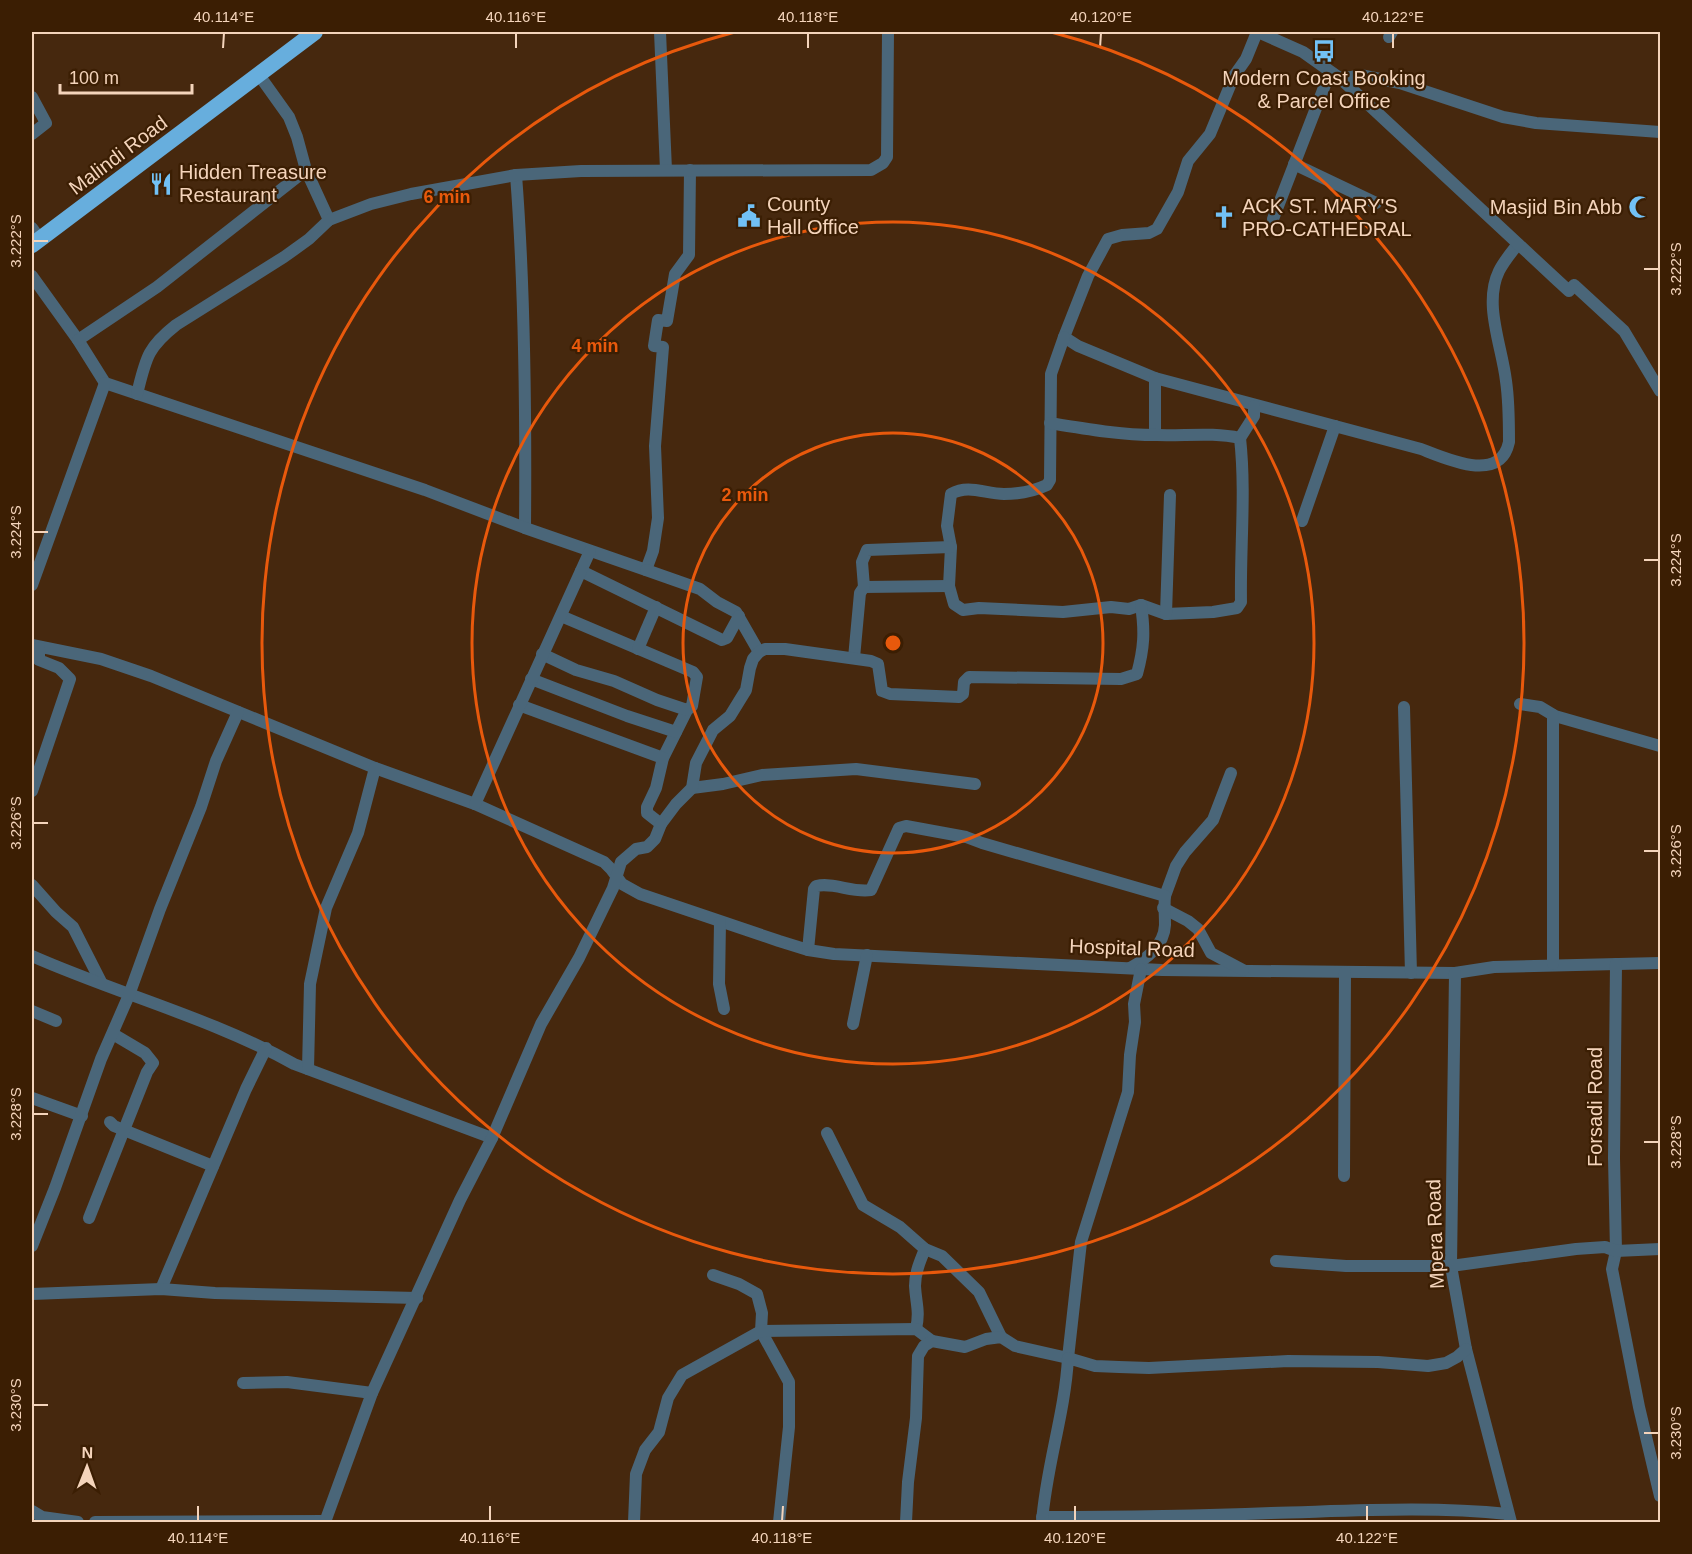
<svg xmlns="http://www.w3.org/2000/svg" width="1692" height="1554" viewBox="0 0 1692 1554" font-family="Arial,sans-serif">
	<style>
		.lines { fill: none; stroke-linecap: round; stroke-linejoin: round }
		.minor { stroke: #4a6679; stroke-width: 12 }
		.highway { stroke: #67aedd; stroke-width: 16 }
		.ticks { fill: none; stroke: #f4d4bb; stroke-width: 2 }
		.ring { fill: none; stroke: #e8590c; stroke-width: 3 }
		.labels { text-anchor: middle; dominant-baseline: central; stroke-width: 4.5; stroke-linejoin: round; paint-order: stroke }
		.poi-label { font-size: 20px; fill: #f4d4bb; stroke: #3b1e03; text-anchor: start }
		.street-label { font-size: 20px; fill: #f4d4bb; stroke: #3b1e03 }
		.centre { fill: #e8590c; stroke: #3b1e03; stroke-width: 3 }
		.ring-label { font-size: 18px; text-anchor: middle; font-weight: bold; fill: #e8590c; stroke: #3b1e03; stroke-width: 4.5; stroke-linejoin: round; paint-order: stroke }
		.neatline { fill: none; stroke: #f4d4bb; stroke-width: 2 }
		.ticks-label { font-size: 15px; text-anchor: middle; fill: #f4d4bb }
	</style>
	<rect width="100%" height="100%" fill="#46280e"/>
	<g class="lines">
		<g class="minor">
			<polyline points="660,32 666,170"/>
			<path d="M1257 32 1246 59 1234 76 1210 134 1188 161 1178 192 1157 229 1149 233 1122 235 1108 239 1088 276 1064 337 1078 346 1155 378 1421 449C1447 459 1500 484 1509 442 1509 422 1509 401 1506 381 1502 346 1483 304 1499 271 1504 261 1511 253 1518 244"/>
			<polyline points="1258,32 1303,52 1341,79 1557,280 1569,291 1574,285 1624,331 1660,391"/>
			<polyline points="1389,37 1392,32"/>
			<polyline points="259,75 289,117 297,137 306,170 329,220"/>
			<polyline points="1341,79 1360,75 1400,83 1503,117 1536,123 1660,132"/>
			<polyline points="32,97 46,123 32,134"/>
			<polyline points="1294,164 1376,203"/>
			<path d="M516 175C525 292 526 410 525 528"/>
			<polyline points="1273,219 1330,72"/>
			<polyline points="32,228 40,239"/>
			<polyline points="32,276 78,340 105,383 425,490 525,528 646,570 653,551 658,518 655,446 663,347 654,346 658,320 667,321 675,274 689,255 690,170"/>
			<path d="M1064 337 1051 374 1050 480 1047 485C1034 491 1018 494 1004 494 985 494 969 484 951 494L947 526 951 547 949 586 954 604 963 610 979 608 1063 612 1111 607 1129 609 1141 605 1166 614 1213 612 1237 608 1241 602C1240 547 1246 492 1240 438"/>
			<polyline points="78,340 157,287 306,170"/>
			<polyline points="1155,378 1155,435"/>
			<path d="M137 394C146 358 147 348 176 325L284 257 309 239 329 220 371 204 411 194 516 175 581 171 871 170 883 163 887 157 888 32"/>
			<path d="M1050 423C1086 429 1121 435 1157 435 1185 436 1213 432 1240 438L1254 416V406"/>
			<polyline points="1302,521 1335,426"/>
			<polyline points="646,570 700,589 717,602 736,612 759,652"/>
			<polyline points="581,571 722,640 727,638 739,616"/>
			<polyline points="32,585 105,383"/>
			<polyline points="864,587 949,586"/>
			<polyline points="1166,614 1170,495"/>
			<polyline points="561,616 693,672 697,677 692,706 687,710 663,758 656,788 647,807 647,813 661,824"/>
			<polyline points="32,645 101,659 151,676 375,768 475,804 604,862 611,869 622,884 640,894 779,941 808,950 834,954 1162,970 1455,973 1494,967 1660,963"/>
			<polyline points="638,649 656,607"/>
			<polyline points="542,654 576,670 614,681 657,700 687,710"/>
			<polyline points="854,658 860,593 864,587 862,562 867,550 951,547"/>
			<polyline points="531,679 627,716 676,732"/>
			<polyline points="1520,704 1540,707 1555,716 1660,746"/>
			<polyline points="519,705 663,758"/>
			<polyline points="1404,707 1411,973"/>
			<polyline points="692,788 723,784 762,775 856,769 975,784"/>
			<polyline points="32,791 70,679 59,668 39,660 39,648"/>
			<polyline points="475,804 590,551"/>
			<polyline points="32,885 56,912 73,927 101,982"/>
			<polyline points="1165,896 1176,866 1185,852 1213,820 1231,773"/>
			<polyline points="1163,908 1188,921 1198,929 1211,953 1243,970"/>
			<polyline points="720,922 719,984 724,1009"/>
			<path d="M808 950 814 889 816 886C834 882 852 893 871 890L899 828 906 826 966 837 982 843 1165 896C1164 906 1165 915 1165 925 1164 946 1146 959 1130 968"/>
			<path d="M32 956C118 994 211 1018 294 1064L492 1138"/>
			<polyline points="1553,964 1553,715"/>
			<polyline points="1616,964 1614,1158 1616,1251 1612,1269 1639,1407 1660,1496"/>
			<polyline points="1455,973 1451,1266 1466,1349 1511,1522"/>
			<polyline points="32,1011 56,1021"/>
			<polyline points="853,1024 867,955"/>
			<polyline points="308,1069 310,984 326,908 358,833 375,768"/>
			<polyline points="32,1098 82,1116"/>
			<polyline points="110,1122 114,1126 213,1166"/>
			<polyline points="827,1133 863,1205 900,1227 925,1249 942,1256 979,1292 1001,1337"/>
			<polyline points="1344,1176 1345,972"/>
			<polyline points="89,1218 147,1072 153,1063 145,1053 113,1034"/>
			<polyline points="32,1246 55,1188 101,1059 129,995 160,909 201,807 216,761 238,712"/>
			<polyline points="1276,1261 1346,1266 1451,1266 1576,1249 1605,1247 1616,1251 1660,1249"/>
			<polyline points="713,1275 739,1284 757,1294 762,1313 761,1331 789,1382 789,1427 779,1522"/>
			<polyline points="161,1289 246,1089 266,1048"/>
			<polyline points="32,1294 161,1289 215,1293 417,1298"/>
			<path d="M916 1329C920 1311 916 1304 915 1286 915 1273 920 1261 925 1249"/>
			<polyline points="243,1383 287,1382 372,1393"/>
			<polyline points="32,1511 42,1517 78,1522"/>
			<path d="M1042 1517C1119 1517 1195 1516 1271 1513 1350 1511 1429 1506 1508 1514"/>
			<polyline points="95,1522 325,1521"/>
			<path d="M325 1522 372 1393 460 1200 492 1138 541 1024 579 958 613 888 621 862 636 849 647 847 655 839 661 824 676 804 692 788 696 763 713 730 730 716 746 690 750 668 753 659 759 652 765 649H785L871 661 878 664 882 691 890 694 959 697 963 694 964 682 969 677 1121 679 1137 674C1144 648 1145 632 1141 605"/>
			<polyline points="634,1522 636,1474 645,1450 659,1432 668,1398 682,1375 761,1331 916,1329 932,1341"/>
			<polyline points="906,1522 908,1482 916,1418 918,1356 924,1346 932,1341 965,1347 986,1339 1001,1337 1015,1346 1068,1358 1081,1242 1128,1092 1130,1055 1135,1022 1134,1004 1141,969"/>
			<path d="M1042 1522C1046 1467 1065 1413 1068 1358L1095 1366 1119 1367 1149 1368 1288 1361 1378 1362 1428 1366 1446 1363 1457 1357 1466 1349"/>
		</g>
		<polyline class="highway" points="32,245 315,32"/>
	</g>
	<path class="ticks" d="M223 48 224 33M516 48V33M808 48V33M1100 48 1101 33M1393 48V33M33 241H48M1644 269H1659M33 532H48M1644 560H1659M33 823H48M1644 851H1659M33 1114H48M1644 1142H1659M33 1405H48M1644 1433H1659M198 1521V1506M490 1521V1506M782 1521 783 1506M1075 1521V1506M1367 1521V1506"/>
	<g class="ring">
		<circle cx="893" cy="643" r="210"/>
		<circle cx="893" cy="643" r="421"/>
		<path d="M1051 32A631 631 0 1 1 735 32"/>
	</g>
	<defs>
		<g id="bus-bare" transform="scale(1.8)"><path d="M-5-6H5V4H4V6H2V4H-2V6H-4V4H-5ZM-3.5-4V0h7V-4ZM-3.5 1.2v1.5H-2V1.2ZM2 1.2v1.5H3.5V1.2Z" fill="#72c1f5" stroke="#3b1e03" stroke-width="2.5" paint-order="stroke"/></g>
		<g id="restaurant-bare" transform="scale(1.8)"><path d="M-5-6h1v4h1v-4h1v4h1v-4h1v5L-1.5 .5V6h-2V.5L-5-1ZM5-6V6H3V1.5H1.5Q1.5-4 5-6Z" fill="#72c1f5" stroke="#3b1e03" stroke-width="2.5" paint-order="stroke"/></g>
		<g id="mosque-bare" transform="scale(1.8)"><path d="M3.5-4.9A6 6 0 1 0 3.5 4.9A5 5 0 1 1 3.5-4.9Z" fill="#72c1f5" stroke="#3b1e03" stroke-width="2.5" paint-order="stroke"/></g>
		<g id="civic-bare" transform="scale(1.8)"><path d="M-.6-6.5H3V-4.5H.6V-3L4-1V1h2V6H-6V1h2V-1L-.6-3ZM-1.2 2.5V6h2.4V2.5Z" fill="#72c1f5" stroke="#3b1e03" stroke-width="2.5" paint-order="stroke"/></g>
		<g id="church-bare" transform="scale(1.8)"><path d="M-1.2-6h2.4v3.5h3.3v2.4h-3.3V6h-2.4V-.1h-3.3v-2.4h3.3Z" fill="#72c1f5" stroke="#3b1e03" stroke-width="2.5" paint-order="stroke"/></g>
	</defs>
	<g fill-rule="evenodd">
		<use href="#bus-bare" x="1324" y="51"/>
		<use href="#restaurant-bare" x="161" y="184"/>
		<use href="#mosque-bare" x="1640" y="207"/>
		<use href="#civic-bare" x="749" y="216"/>
		<use href="#church-bare" x="1224" y="217"/>
	</g>
	<g class="labels">
		<g class="poi-label">
			<text x="1324" y="78" text-anchor="middle">Modern Coast Booking<tspan x="1324" dy="23">&amp; Parcel Office</tspan></text>
			<text x="179" y="172">Hidden Treasure<tspan x="179" dy="23">Restaurant</tspan></text>
			<text x="767" y="204">County<tspan x="767" dy="23">Hall Office</tspan></text>
			<text x="1242" y="206">ACK ST. MARY'S<tspan x="1242" dy="23">PRO-CATHEDRAL</tspan></text>
			<text x="1622" y="207" text-anchor="end">Masjid Bin Abb</text>
		</g>
		<g class="street-label">
			<text transform="translate(118 155) rotate(-37)">Malindi Road</text>
			<text transform="translate(1132 948) rotate(2)">Hospital Road</text>
			<text transform="translate(1595 1107) rotate(-90)">Forsadi Road</text>
			<text transform="translate(1435 1234) rotate(-92)">Mpera Road</text>
		</g>
	</g>
	<circle cx="893" cy="643" r="9" class="centre"/>
	<g class="ring-label">
		<text x="447" y="203">6 min</text>
		<text x="595" y="352">4 min</text>
		<text x="745" y="501">2 min</text>
	</g>
	<rect width="1692" height="1554" fill="none" stroke="#3b1e03" stroke-width="66"/>
	<g transform="translate(87 1467) rotate(1)" stroke="#3b1e03" stroke-width="4.5" paint-order="stroke">
	<path d="M0-4.5L10 22L0 15L-10 22Z" fill="#f4d4bb"/>
	<text y="-9" font-size="16" font-weight="bold" text-anchor="middle" fill="#f4d4bb">N</text>
	</g>
	<path d="M60 84v9h132v-9" fill="none" stroke="#f4d4bb" stroke-width="3"/>
	<text x="69" y="84" font-size="18" fill="#f4d4bb" stroke="#3b1e03" stroke-width="4.5" paint-order="stroke">100 m</text>
	<rect x="33" y="33" width="1626" height="1488" class="neatline"/>
	<g class="ticks-label">
		<text x="224" y="22">40.114°E</text>
		<text x="516" y="22">40.116°E</text>
		<text x="808" y="22">40.118°E</text>
		<text x="1101" y="22">40.120°E</text>
		<text x="1393" y="22">40.122°E</text>
		<text transform="translate(16 241) rotate(-90)" y="5">3.222°S</text>
		<text transform="translate(1676 269) rotate(-90)" y="5">3.222°S</text>
		<text transform="translate(16 532) rotate(-90)" y="5">3.224°S</text>
		<text transform="translate(1676 560) rotate(-90)" y="5">3.224°S</text>
		<text transform="translate(16 823) rotate(-90)" y="5">3.226°S</text>
		<text transform="translate(1676 851) rotate(-90)" y="5">3.226°S</text>
		<text transform="translate(16 1114) rotate(-90)" y="5">3.228°S</text>
		<text transform="translate(1676 1142) rotate(-90)" y="5">3.228°S</text>
		<text transform="translate(16 1405) rotate(-90)" y="5">3.230°S</text>
		<text transform="translate(1676 1433) rotate(-90)" y="5">3.230°S</text>
		<text x="198" y="1543">40.114°E</text>
		<text x="490" y="1543">40.116°E</text>
		<text x="782" y="1543">40.118°E</text>
		<text x="1075" y="1543">40.120°E</text>
		<text x="1367" y="1543">40.122°E</text>
	</g>
</svg>
